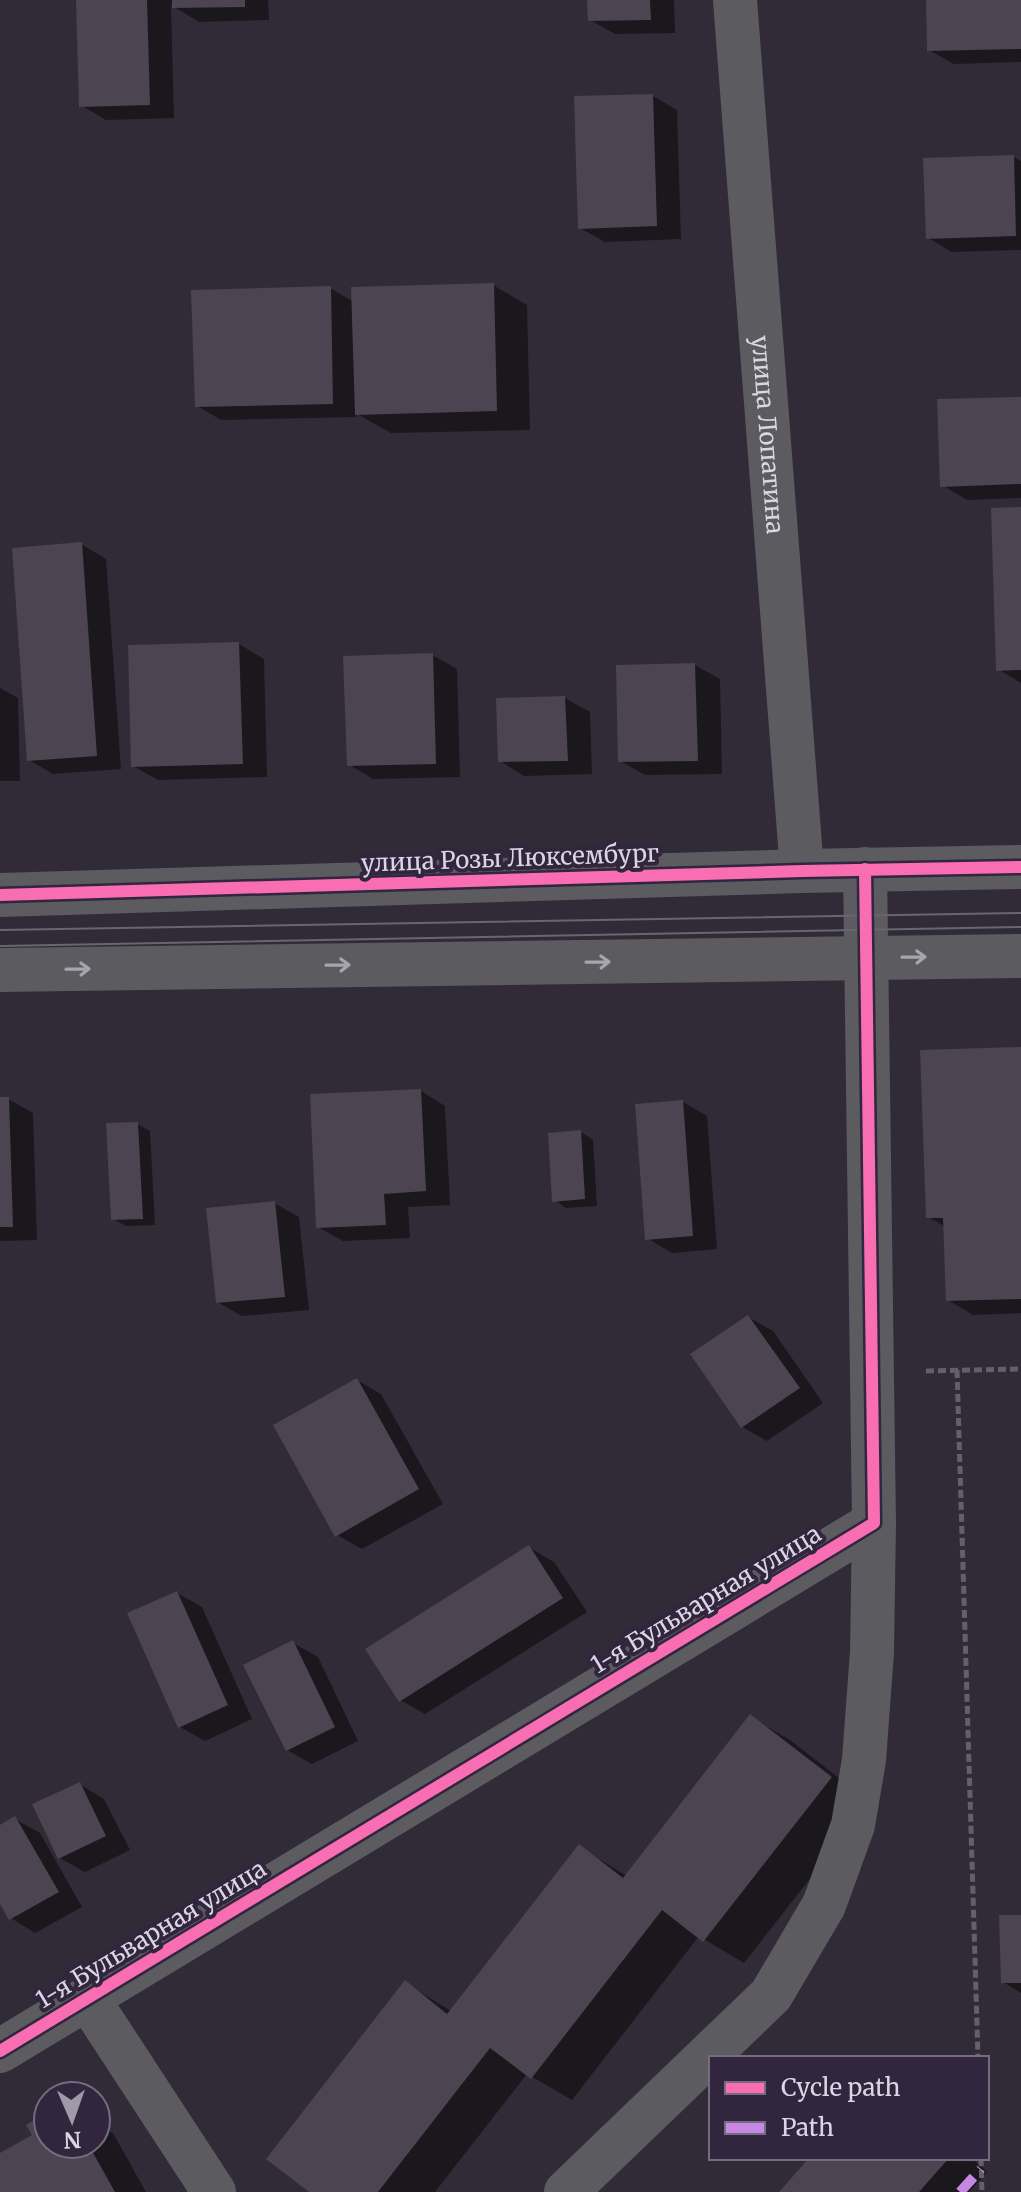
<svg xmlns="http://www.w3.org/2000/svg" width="1021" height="2192" viewBox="0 0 1021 2192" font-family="Merriweather,serif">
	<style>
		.shadow { fill: #0007 }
		.building { fill: #4c4450 }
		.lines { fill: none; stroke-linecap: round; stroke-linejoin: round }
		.path { stroke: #626167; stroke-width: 5; stroke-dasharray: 8 4; stroke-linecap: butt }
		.minor { stroke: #5b5b60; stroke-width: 44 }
		.tram { stroke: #68666e; stroke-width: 2 }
		.quiet { stroke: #c787e3; stroke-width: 10; stroke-dasharray: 20 10; stroke-linecap: butt }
		.cycleway-casing { stroke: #31263d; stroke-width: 17 }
		.cycleway { stroke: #f96db3; stroke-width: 12 }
		.oneway { stroke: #a8a5af }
		.labels { text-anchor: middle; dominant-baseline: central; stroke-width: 8; stroke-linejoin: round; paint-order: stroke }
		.street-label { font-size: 24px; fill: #dcd6e4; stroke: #31263d }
	</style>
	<rect width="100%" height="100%" fill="#312b38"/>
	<g class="shadow">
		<polygon points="78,0 268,0 269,20 199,22 171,5 174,118 106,120 81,105"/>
		<polygon points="589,0 674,0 675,33 615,34 590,20"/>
		<polygon points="928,0 1021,0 1021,62 954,64 929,50"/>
		<polygon points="653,96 677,110 681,239 605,242 580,228"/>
		<polygon points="1013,157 1021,161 1021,250 952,252 928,238"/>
		<polygon points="493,285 527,305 530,430 391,433 357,414 357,417 221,420 197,406 330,288 354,302"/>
		<polygon points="1021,399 1021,498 967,500 942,485"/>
		<polygon points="1021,509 1021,683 998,669"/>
		<polygon points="81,544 106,559 121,769 53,774 29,760"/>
		<polygon points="239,644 264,659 267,777 158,780 133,766"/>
		<polygon points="432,655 457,669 460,777 373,779 348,764"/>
		<polygon points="695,665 720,679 722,774 645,775 620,761"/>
		<polygon points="0,688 18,698 20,781 0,781"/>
		<polygon points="565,698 590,712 592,774 524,776 500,761"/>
		<polygon points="1021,1049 1021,1313 973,1315 948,1300 946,1227 928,1217"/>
		<polygon points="421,1091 445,1106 450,1205 408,1207 410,1238 343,1241 318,1227"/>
		<polygon points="0,1099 8,1099 33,1113 37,1240 0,1241"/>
		<polygon points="683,1102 707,1116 717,1249 672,1253 647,1238"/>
		<polygon points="137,1124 150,1131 155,1225 126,1226 113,1219"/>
		<polygon points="581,1132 593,1140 597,1206 566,1208 554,1200"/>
		<polygon points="274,1203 299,1217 309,1310 242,1316 217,1302"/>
		<polygon points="748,1317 773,1331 823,1403 767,1441 742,1427"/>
		<polygon points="357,1380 381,1394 443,1504 362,1549 337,1535"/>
		<polygon points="530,1548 554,1562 587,1612 425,1714 400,1700"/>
		<polygon points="177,1593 202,1607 252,1719 205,1741 180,1727"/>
		<polygon points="293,1643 318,1657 358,1741 312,1764 287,1750"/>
		<polygon points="750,1717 790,1740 870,1802 744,1963 699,1936 572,2100 527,2074 435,2192 313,2192 405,1983 451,2011 579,1847 627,1876"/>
		<polygon points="79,1784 104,1799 130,1850 85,1872 60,1858"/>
		<polygon points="15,1819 40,1833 82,1907 35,1933 11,1918 0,1900 0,1827"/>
		<polygon points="1021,1917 1021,1993 1003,1982"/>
		<polygon points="48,2115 48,2144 96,2144 96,2123 113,2133 146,2192 0,2192 0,2156 35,2136"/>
		<polygon points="812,2158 971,2158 987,2172 969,2192 782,2192"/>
	</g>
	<g class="building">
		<polygon points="76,0 147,0 150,105 79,107"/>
		<polygon points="172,0 245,0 245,7 172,8"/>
		<polygon points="587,0 650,0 651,20 588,21"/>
		<polygon points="926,0 1021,0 1021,49 927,51"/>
		<polygon points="653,94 657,226 578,229 574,96"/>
		<polygon points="1014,155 1016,236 926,239 923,158"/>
		<polygon points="494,283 497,411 355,415 351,287"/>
		<polygon points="331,286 333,404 195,407 191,290"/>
		<polygon points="1021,397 1021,484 940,487 937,399"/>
		<polygon points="1021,507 1021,670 996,671 991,508"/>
		<polygon points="82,542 97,756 27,761 12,548"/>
		<polygon points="239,642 243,764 131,767 128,645"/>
		<polygon points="433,653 436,764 347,766 343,656"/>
		<polygon points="695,663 698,761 618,762 616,665"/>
		<polygon points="565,696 568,761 498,762 496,698"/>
		<polygon points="1021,1047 1021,1299 946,1301 943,1218 926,1218 920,1050"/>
		<polygon points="421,1089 426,1191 384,1194 386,1225 316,1228 310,1094"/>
		<polygon points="0,1097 9,1097 13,1227 0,1227"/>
		<polygon points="683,1100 693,1236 645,1240 635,1104"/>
		<polygon points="138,1122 143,1219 111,1220 106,1123"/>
		<polygon points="581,1130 585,1199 552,1202 548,1133"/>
		<polygon points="275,1201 285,1297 216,1303 206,1208"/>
		<polygon points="748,1315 800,1388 741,1428 690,1354"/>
		<polygon points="357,1378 419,1489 335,1537 273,1425"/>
		<polygon points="529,1545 563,1598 399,1702 365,1649"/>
		<polygon points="177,1591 228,1705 178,1728 127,1613"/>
		<polygon points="293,1640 335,1727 286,1751 243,1665"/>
		<polygon points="750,1714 832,1777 703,1942 662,1910 531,2079 490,2048 378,2192 309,2192 266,2159 405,1980 447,2014 579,1844 623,1878"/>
		<polygon points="80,1782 106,1836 58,1859 32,1804"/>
		<polygon points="15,1816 59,1892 9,1920 0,1904 0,1825"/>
		<polygon points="999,1915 1021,1915 1021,1983 1001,1983"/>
		<polygon points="48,2112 48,2144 88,2144 115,2192 0,2192 0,2153 32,2135 26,2125"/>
		<polygon points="809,2158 949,2158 919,2192 779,2192"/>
	</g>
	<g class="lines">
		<g class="path">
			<polyline points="957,1370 978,2058"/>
			<polyline points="926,1371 1021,1369"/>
			<polyline points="981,2158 982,2192"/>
		</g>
		<g class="minor">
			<path id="s1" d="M735 0 802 871"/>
			<polyline points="0,895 802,871 1021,867"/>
			<polyline points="0,970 1021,956"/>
			<polyline points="88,1999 214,2192"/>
			<polyline points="0,2051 874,1523 865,869"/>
			<polyline points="566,2192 771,1995 824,1905 853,1825 864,1760 872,1652 874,1523"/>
		</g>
		<g class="tram">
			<polyline points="0,930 1021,913"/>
			<polyline points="0,946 1021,927"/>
		</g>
		<polyline class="quiet" points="960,2192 981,2169"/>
		<g class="cycleway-casing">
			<g id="cycleway">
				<polyline points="0,895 802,871 1021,867"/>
				<polyline points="0,2051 874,1523 865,869"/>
			</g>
		</g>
		<use href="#cycleway" class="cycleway"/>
	</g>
	<defs><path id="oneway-shaft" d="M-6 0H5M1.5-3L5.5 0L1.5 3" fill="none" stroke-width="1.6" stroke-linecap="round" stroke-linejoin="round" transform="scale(2)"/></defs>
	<g class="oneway">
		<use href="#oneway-shaft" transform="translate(914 957) rotate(-1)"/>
		<use href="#oneway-shaft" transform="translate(598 962) rotate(-1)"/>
		<use href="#oneway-shaft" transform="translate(338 965) rotate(-1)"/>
		<use href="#oneway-shaft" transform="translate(78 969) rotate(-1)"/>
	</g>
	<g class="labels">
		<g class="street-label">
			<text stroke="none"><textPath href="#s1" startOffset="436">улица Лопатина</textPath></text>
			<text transform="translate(510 858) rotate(-2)">улица Розы Люксембург</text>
			<text transform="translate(706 1599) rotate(-31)">1-я Бульварная улица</text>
			<text transform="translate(151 1934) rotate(-31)">1-я Бульварная улица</text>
		</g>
	</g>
	<rect x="709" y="2056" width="280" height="104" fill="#31263d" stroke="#756c80" stroke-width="2"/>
	<rect x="725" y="2082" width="40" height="12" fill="#f96db3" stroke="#756c80" stroke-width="2"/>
	<text x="781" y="2096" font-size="24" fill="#dcd6e4">Cycle path</text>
	<rect x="725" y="2122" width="40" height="12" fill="#c787e3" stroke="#756c80" stroke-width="2"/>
	<text x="781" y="2136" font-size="24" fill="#dcd6e4">Path</text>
	<g transform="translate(72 2120) rotate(178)"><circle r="38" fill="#31263d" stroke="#756c80" stroke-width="2"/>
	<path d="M0-6L14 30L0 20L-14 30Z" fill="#a09aa8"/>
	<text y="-12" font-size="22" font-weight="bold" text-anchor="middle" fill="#dcd6e4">N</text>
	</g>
</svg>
